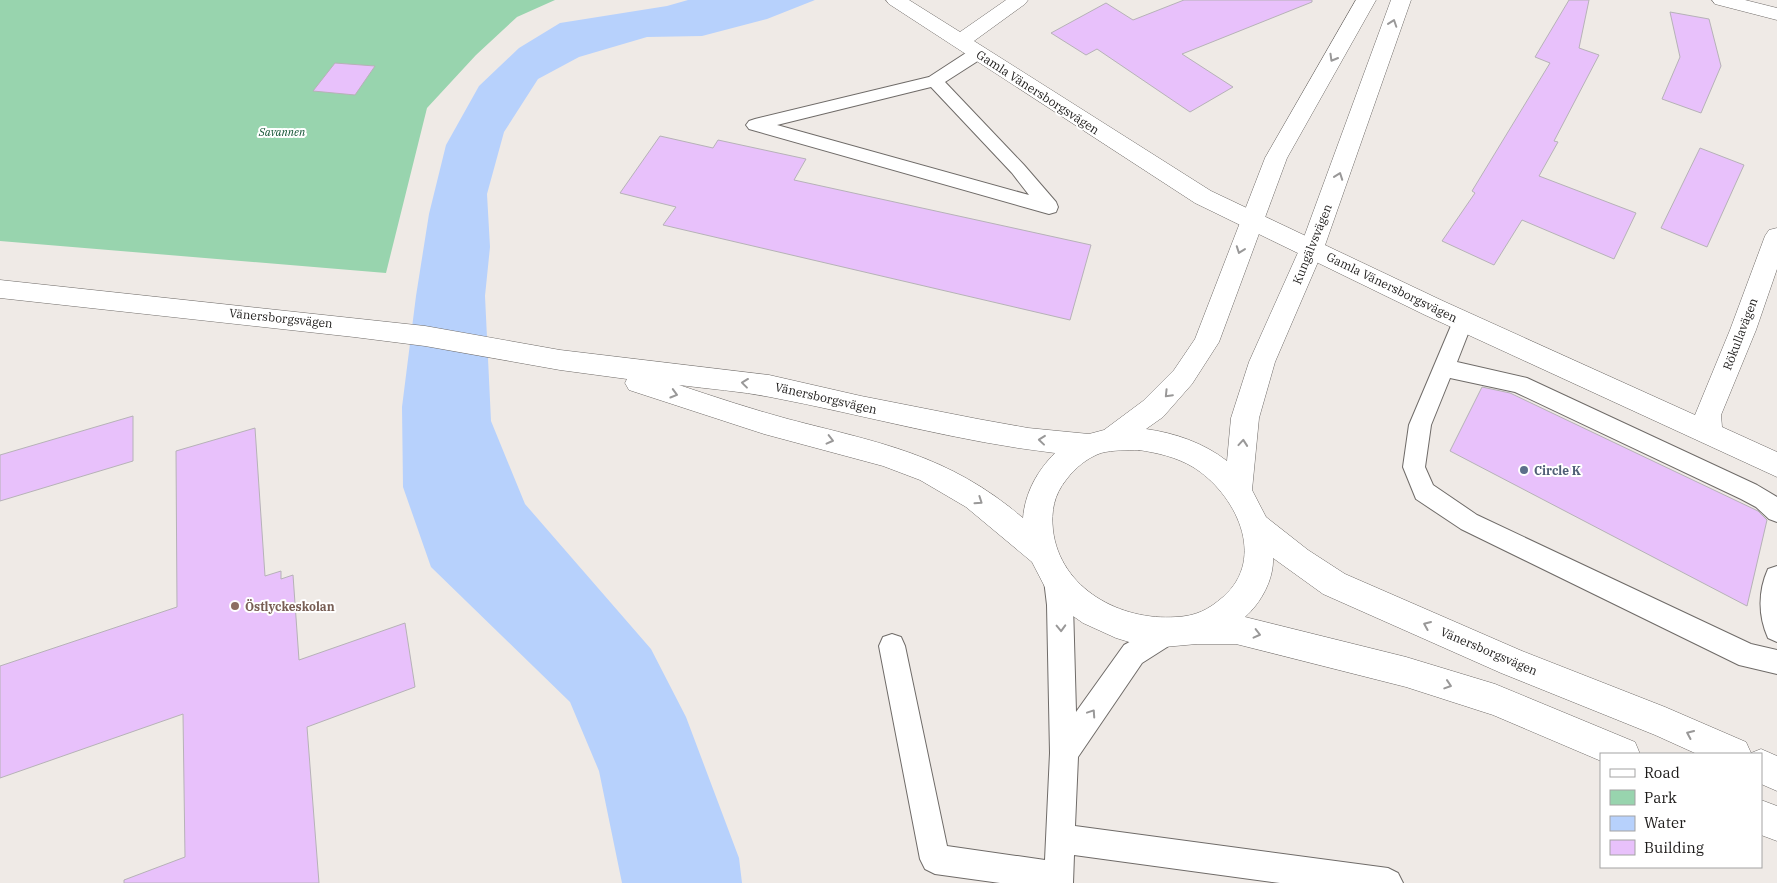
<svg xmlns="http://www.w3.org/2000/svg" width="1777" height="883" viewBox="0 0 1777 883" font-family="'IBM Plex Serif',serif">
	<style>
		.green { fill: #98d4ae }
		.water { fill: #b7d1fc }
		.building { fill: #e8c1fb; stroke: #b6b2b7 }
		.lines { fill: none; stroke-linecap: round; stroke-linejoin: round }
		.service-casing { stroke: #6f6b68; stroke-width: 2 }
		.minor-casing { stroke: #6f6b68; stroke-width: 1 }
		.secondary-casing { stroke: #6f6b68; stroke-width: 1 }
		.service { fill: #fff; fill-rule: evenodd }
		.minor { fill: #fff; fill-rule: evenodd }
		.secondary { fill: #fff; fill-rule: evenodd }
		.oneway { stroke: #999898 }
		.service-dot { fill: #5c6f8a; stroke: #fff; stroke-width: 2 }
		.education-dot { fill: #8d6e63; stroke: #fff; stroke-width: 2 }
		.labels { text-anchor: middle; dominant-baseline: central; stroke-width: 4; stroke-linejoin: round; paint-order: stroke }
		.far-park-label { font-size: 11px; font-style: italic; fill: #115232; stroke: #fff }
		.street-label { font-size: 12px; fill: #1c1a19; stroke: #fff }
		.service-label { font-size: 12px; font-weight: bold; fill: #4e5e75; stroke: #fff; text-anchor: start }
		.education-label { font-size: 12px; font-weight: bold; fill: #785e54; stroke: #fff; text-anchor: start }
	</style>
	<rect width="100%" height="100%" fill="#efeae6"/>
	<polygon class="green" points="0,0 555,0 517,17 476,55 427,108 386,273 0,241"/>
	<polygon class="water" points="688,0 815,0 767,19 702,36 647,37 579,57 538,79 504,132 487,194 490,247 485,296 491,421 525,504 651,649 686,717 739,858 742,883 622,883 599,771 570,702 431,567 403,487 402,407 416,296 429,214 446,145 479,86 519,48 560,23 667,6"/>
	<g class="building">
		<polygon points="1184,0 1312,0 1312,2 1182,54 1233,87 1190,112 1097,49 1086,55 1051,33 1106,3 1133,20"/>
		<polygon points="1569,0 1589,0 1579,48 1599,55 1554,141 1558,142 1539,176 1636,213 1614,259 1522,220 1494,265 1442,241 1475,193 1472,191 1550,63 1535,57"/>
		<polygon points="1670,12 1709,19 1721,66 1701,113 1662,99 1680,57"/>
		<polygon points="335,63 375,66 355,95 313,91"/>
		<polygon points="660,136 713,148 718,140 806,159 794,180 1091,245 1070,320 663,225 676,207 620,193"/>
		<polygon points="1700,148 1744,165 1707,247 1661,228"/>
		<polygon points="1482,387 1510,393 1758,511 1767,520 1747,606 1450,451"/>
		<polygon points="133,416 133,461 0,501 0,455"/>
		<polygon points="255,428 265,576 281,571 281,579 293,575 299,660 405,623 415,687 307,727 319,883 124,883 124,880 185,857 183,714 0,778 0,666 177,607 176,451"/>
	</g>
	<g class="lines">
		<g class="service-casing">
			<g id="service">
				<path d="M978 48 984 49 986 53 984 57 945 82 1024 165 1056 202 1058 207 1056 212 1049 214 749 129 746 125 749 121 755 119 929 77 972 49ZM931 87 1012 173 1029 195 777 125Z"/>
				<polygon points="1463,313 1470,315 1473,321 1457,362 1527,378 1757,485 1777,497 1777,522 1769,519 1756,507 1741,499 1515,392 1450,378 1431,425 1425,467 1433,485 1477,515 1751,644 1777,650 1777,674 1739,665 1461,529 1416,499 1403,467 1409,425 1453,321 1456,315"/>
				<path d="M1777 566V642L1768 638C1758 616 1758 591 1768 569Z"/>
				<polygon points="1056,569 1065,572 1068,580 1073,605 1076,712 1124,645 1166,622 1175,626 1179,634 1175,642 1142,663 1078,757 1075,826 1388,868 1398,873 1403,883 1280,883 1074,855 1073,883 1000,883 935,874 925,869 920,859 879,646 883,637 892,634 901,637 905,646 947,846 1045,860 1050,753 1047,605 1044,580 1047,572"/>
			</g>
		</g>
		<g class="minor-casing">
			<g id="minor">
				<polygon points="886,0 909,0 960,32 1006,0 1028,0 1025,4 974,41 1211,191 1443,301 1695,415 1730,330 1765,236 1769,230 1777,228 1777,269 1756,330 1721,415 1722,427 1777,452 1777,477 1425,315 1195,203 889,4"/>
				<polygon points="1712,0 1745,0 1777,8 1777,20 1715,4"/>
			</g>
		</g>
		<g class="secondary-casing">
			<g id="secondary">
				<path d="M1356 0H1376L1287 158 1219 342 1192 384 1163 417 1146 429C1175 433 1204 443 1227 461L1231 418 1249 362 1300 248 1391 0H1411L1324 248 1275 362 1259 418 1252 490 1266 517 1308 550 1345 574 1522 651 1665 707 1746 742 1751 753 1761 749 1777 756V791L1761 784V754H1697L1655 735 1501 673 1323 594 1273 558C1274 579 1261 603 1245 617L1406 657 1495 684 1635 742 1640 754H1601V761L1493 715 1406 687 1236 644H1197L1164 647 1139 645 1116 638 1083 623 1063 609 1047 591 1032 562 966 507 920 480 883 466 764 434 629 390 625 383 627 379 560 370 425 346 354 337 0 298V280L425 326 560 350 769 375 861 396 978 419 1028 428 1089 434 1104 430 1143 401 1174 370 1195 339 1265 158ZM679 385C709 389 740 391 770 397 865 415 959 442 1055 453 1037 471 1025 493 1023 518 948 454 880 443 788 419 751 409 715 397 679 385ZM1139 450C1158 453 1176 457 1193 467 1235 493 1268 558 1223 597 1208 610 1196 616 1176 617 1121 621 1060 589 1053 530 1051 511 1054 495 1066 480 1075 468 1087 458 1101 453 1113 450 1127 450 1139 450Z"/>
				<polygon points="1761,800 1777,806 1777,841 1761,835"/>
			</g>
		</g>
		<use href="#service" class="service"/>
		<use href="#minor" class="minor"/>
		<use href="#secondary" class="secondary"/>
	</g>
	<defs><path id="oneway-chevron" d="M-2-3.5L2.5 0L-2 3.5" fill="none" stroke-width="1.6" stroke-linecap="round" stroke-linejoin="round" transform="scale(1.25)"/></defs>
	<g class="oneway">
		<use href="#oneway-chevron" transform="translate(1393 23) rotate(-71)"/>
		<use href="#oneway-chevron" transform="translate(1333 58) rotate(120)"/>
		<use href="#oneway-chevron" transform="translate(1339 176) rotate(-70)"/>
		<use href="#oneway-chevron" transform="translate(1240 250) rotate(110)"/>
		<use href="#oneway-chevron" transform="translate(745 383) rotate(-173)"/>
		<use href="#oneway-chevron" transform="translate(674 394) rotate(16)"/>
		<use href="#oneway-chevron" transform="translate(1168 394) rotate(134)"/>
		<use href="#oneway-chevron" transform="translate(830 440) rotate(14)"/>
		<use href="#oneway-chevron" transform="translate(1042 440) rotate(-174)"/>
		<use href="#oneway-chevron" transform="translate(1243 443) rotate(-85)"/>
		<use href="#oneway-chevron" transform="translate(979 501) rotate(34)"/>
		<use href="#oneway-chevron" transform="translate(1427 625) rotate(-157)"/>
		<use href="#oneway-chevron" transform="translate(1061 628) rotate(88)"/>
		<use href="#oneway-chevron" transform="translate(1257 634) rotate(14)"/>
		<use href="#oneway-chevron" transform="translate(1448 685) rotate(18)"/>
		<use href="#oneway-chevron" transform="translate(1092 713) rotate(-56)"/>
		<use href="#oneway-chevron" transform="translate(1690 734) rotate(-156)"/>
	</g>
	<circle class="service-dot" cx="1524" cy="470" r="5"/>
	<circle class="education-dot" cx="235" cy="606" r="5"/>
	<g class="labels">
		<g class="far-park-label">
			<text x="282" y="132">Savannen</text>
		</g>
		<g class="street-label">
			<text transform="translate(1038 92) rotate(33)">Gamla Vänersborgsvägen</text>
			<text transform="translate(1312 244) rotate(-68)">Kungälvsvägen</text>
			<text transform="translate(1392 287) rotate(26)">Gamla Vänersborgsvägen</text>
			<text transform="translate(281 318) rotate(6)">Vänersborgsvägen</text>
			<text transform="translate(1740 334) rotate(-69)">Rökullavägen</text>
			<text transform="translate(826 398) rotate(13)">Vänersborgsvägen</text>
			<text transform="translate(1489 651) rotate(23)">Vänersborgsvägen</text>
		</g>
		<g class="service-label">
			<text x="1534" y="470">Circle K</text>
		</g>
		<g class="education-label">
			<text x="245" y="606">Östlyckeskolan</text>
		</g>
	</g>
	<rect x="1600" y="753" width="162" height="115" fill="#ffffff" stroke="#a4a3a3"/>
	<rect x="1610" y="769" width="25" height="8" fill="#ffffff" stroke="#a4a3a3"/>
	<text x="1644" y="778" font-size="15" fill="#1c1a19">Road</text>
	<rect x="1610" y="790" width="25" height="15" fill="#98d4ae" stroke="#a4a3a3"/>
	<text x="1644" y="803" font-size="15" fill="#1c1a19">Park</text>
	<rect x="1610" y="816" width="25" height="15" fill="#b7d1fc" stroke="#a4a3a3"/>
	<text x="1644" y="828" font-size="15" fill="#1c1a19">Water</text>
	<rect x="1610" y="840" width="25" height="15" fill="#e8c1fb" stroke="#a4a3a3"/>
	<text x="1644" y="853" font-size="15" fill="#1c1a19">Building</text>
</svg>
